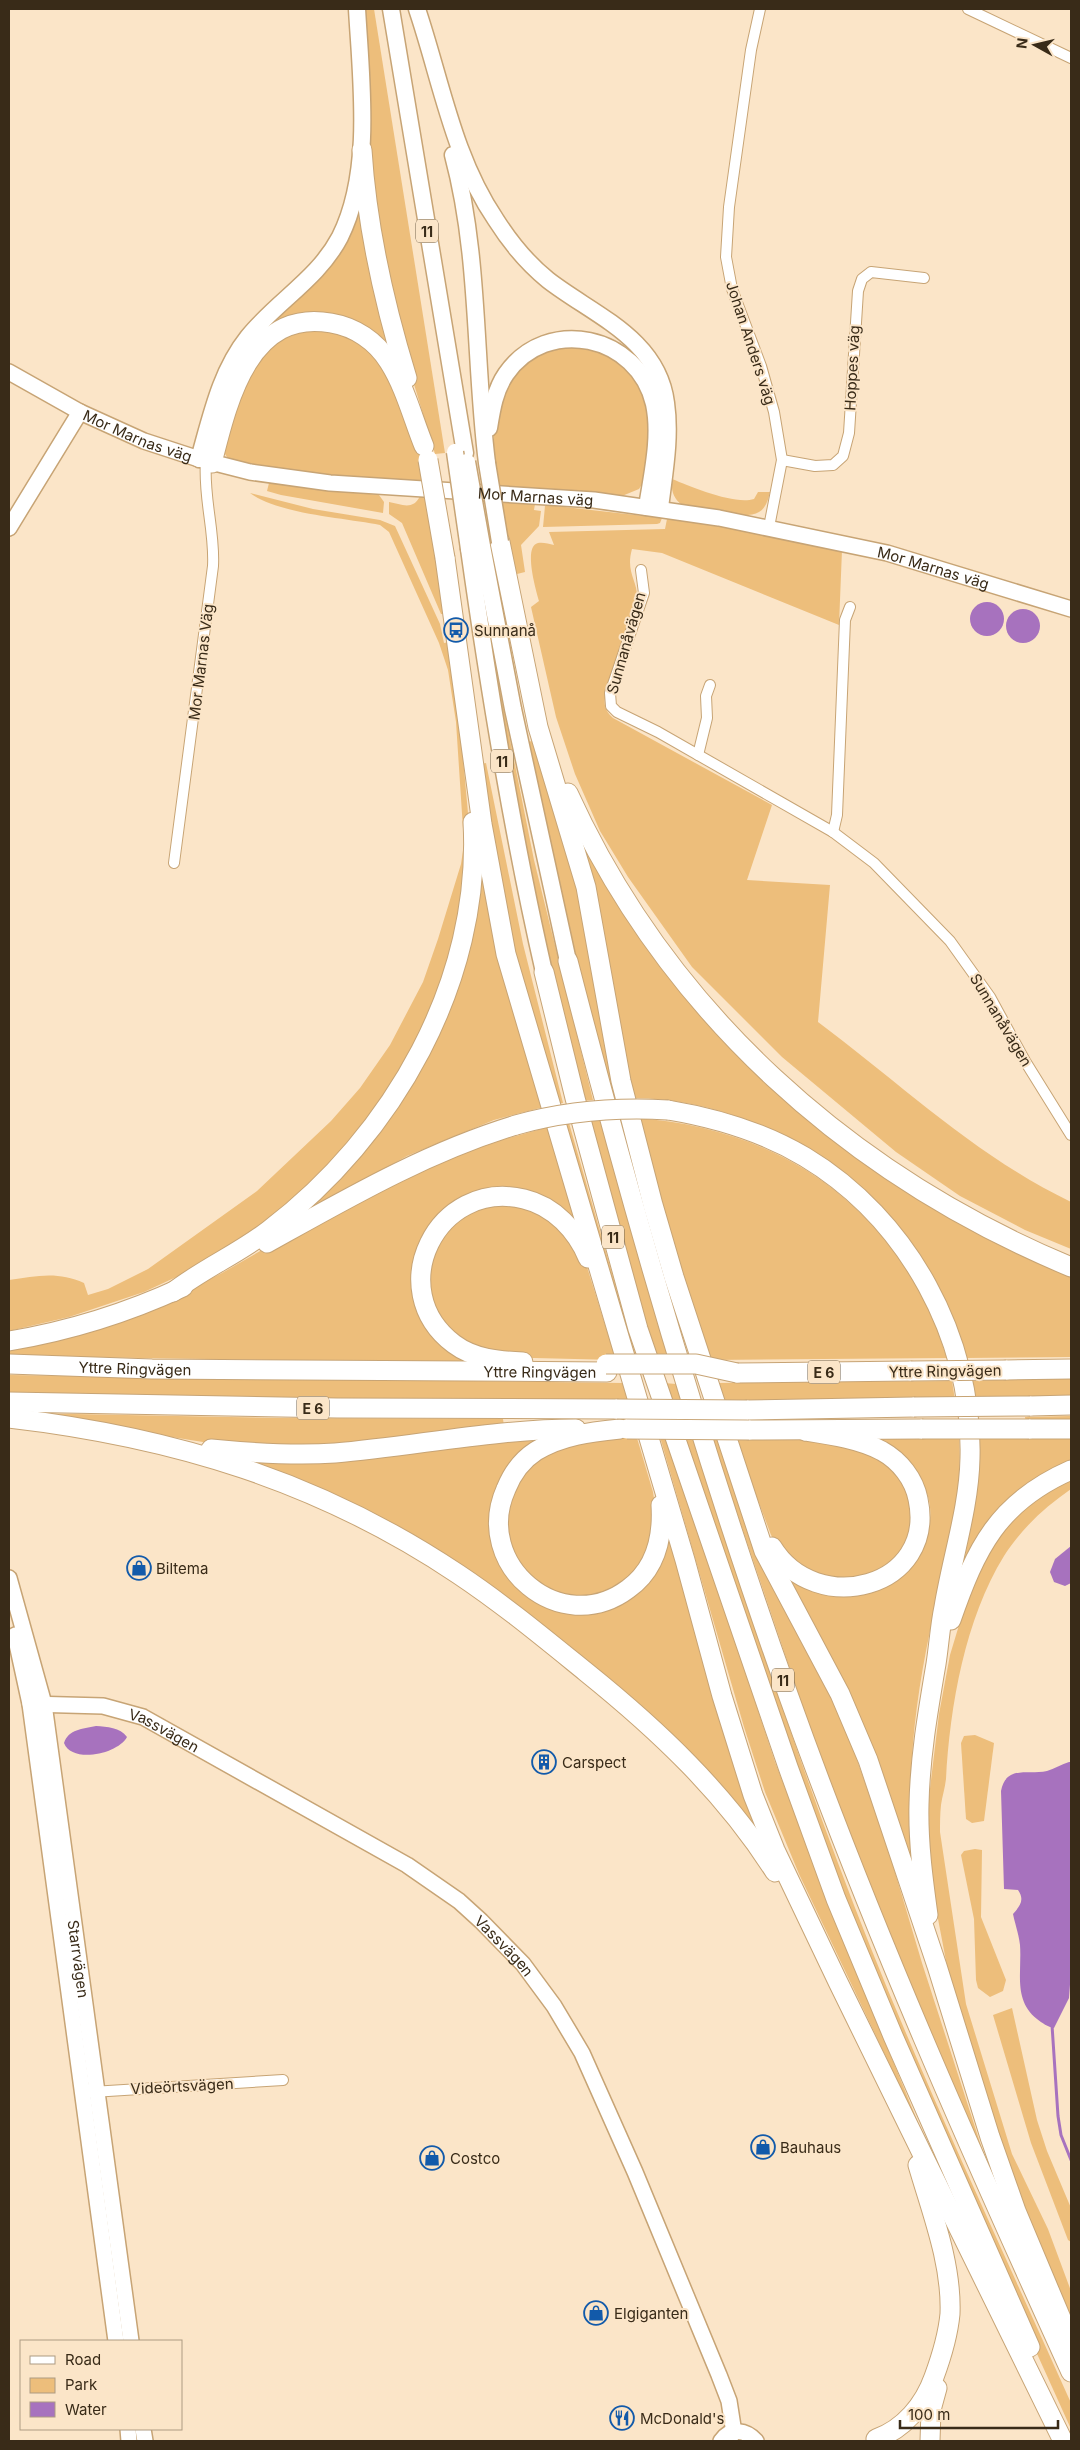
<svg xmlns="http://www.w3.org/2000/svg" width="1080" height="2450" viewBox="0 0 1080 2450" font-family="Inter,sans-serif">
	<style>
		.green { fill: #edbe7b }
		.water { fill: #a772be }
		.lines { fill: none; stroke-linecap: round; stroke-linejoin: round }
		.stream { stroke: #a772be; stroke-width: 3 }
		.street-casing { stroke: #c7a475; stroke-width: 12 }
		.secondary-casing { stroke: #c7a475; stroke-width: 18 }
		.primary-casing { stroke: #c7a475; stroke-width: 19 }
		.highway-casing { stroke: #c7a475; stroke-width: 21 }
		.street { stroke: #fff; stroke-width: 10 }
		.secondary { stroke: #fff; stroke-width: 15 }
		.primary { stroke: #fff; stroke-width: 16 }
		.highway { stroke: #fff; stroke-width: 19 }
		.primary-bridge-casing { stroke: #c7a475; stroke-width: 19; stroke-linecap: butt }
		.highway-bridge-casing { stroke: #c7a475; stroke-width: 21; stroke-linecap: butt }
		.primary-bridge { stroke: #fff; stroke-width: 16 }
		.highway-bridge { stroke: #fff; stroke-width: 19 }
		.labels { text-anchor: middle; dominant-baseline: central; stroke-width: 4; stroke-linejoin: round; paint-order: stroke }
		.shield { fill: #fbe5c8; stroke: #73634d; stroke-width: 1 }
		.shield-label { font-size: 14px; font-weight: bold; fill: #392b18 }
		.street-label { font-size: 15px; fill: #392b18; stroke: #fbe5c8 }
		.poi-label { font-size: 15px; fill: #392b18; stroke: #fbe5c8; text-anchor: start }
	</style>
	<rect width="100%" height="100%" fill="#fbe5c8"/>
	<g class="green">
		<polygon points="361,9 374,9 445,453 435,454 401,341 371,199"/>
		<polygon points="358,198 396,361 316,316 245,349 301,294"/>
		<polygon points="332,328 377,355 416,443 426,484 296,474 229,460 223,451 224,433 254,359 294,330"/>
		<path d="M553 347H596L631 370 648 405 650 445 644 481 639 489 622 496 497 487C492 447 489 403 517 369 525 360 542 353 553 347Z"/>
		<path d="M672 479C692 487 734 505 754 499L758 492H770C768 500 766 508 759 512 744 521 700 508 682 505 673 498 671 491 672 479Z"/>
		<polygon points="269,483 379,495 384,502 383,513 281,495 267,491"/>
		<path d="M250 493 313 509 380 520 395 526 440 624 444 643 449 642 461 736 468 813 465 884 447 974 398 1078 333 1162 259 1230 200 1266 144 1292 69 1317 9 1331V1280C36 1276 58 1271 84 1283L88 1295 108 1289 148 1269 257 1191 331 1121 360 1088 390 1045 423 982 438 939 461 864 464 844 456 722 448 670 439 643 389 532 380 525C346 518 277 514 250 493Z"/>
		<path d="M420 496H427L445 614H441L402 523 389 514V502C401 504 413 511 420 496Z"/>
		<polygon points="500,501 535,504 534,510 541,511 539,526 521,545 525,572 517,574 509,551"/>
		<polygon points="547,505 662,518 660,523 657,524 543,527 545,506"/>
		<path d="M667 519 709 524 842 550 839 625 662 553 632 549C625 574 639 580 637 602L606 694C603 704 605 711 613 718L772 805 747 880 830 885 818 1022C901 1084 977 1157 1071 1202V1249L1025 1230 960 1196 896 1152 782 1057 692 967 628 877 600 831 575 774 556 717 531 607 539 601C536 590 523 546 538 543 543 542 549 544 554 545L549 532 665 529Z"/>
		<polygon points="481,595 534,860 593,1100 582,1101 543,950"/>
		<polygon points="533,741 582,896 618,1099 613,1098 576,958 526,742"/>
		<polygon points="486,763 523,944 563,1103 556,1104 523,998 481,764"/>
		<path d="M565 808 611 891 843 1146C914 1199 989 1242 1071 1275V1357L965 1358 851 1180C787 1131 713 1098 631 1098Z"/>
		<polygon points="479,838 544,1107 494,1120 407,1156 284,1225 424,1055"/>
		<path d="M635 1118C758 1126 859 1183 920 1291 932 1312 939 1335 947 1358L711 1360 682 1276Z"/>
		<polygon points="600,1120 669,1360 656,1360 587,1121"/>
		<polygon points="569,1123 637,1360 631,1359 561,1124"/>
		<polygon points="552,1126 584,1236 540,1199 443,1214 418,1299 477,1363 9,1356 9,1348 164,1302 222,1273 274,1243 465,1150"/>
		<polygon points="517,1203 558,1223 587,1267 616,1360 534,1358 504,1357 481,1352 452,1333 433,1306 427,1271 448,1226 476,1207"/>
		<polygon points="9,1375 623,1383 628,1401 407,1401 9,1394"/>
		<polygon points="1071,1377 1071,1397 973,1399 970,1381"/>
		<polygon points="952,1381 955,1400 723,1402 717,1383"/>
		<polygon points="664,1383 676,1384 682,1402 670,1401"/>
		<polygon points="21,1413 281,1418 503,1419 504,1426 335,1448 228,1446"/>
		<polygon points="1071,1416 1071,1424 1026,1424 1025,1417"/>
		<path d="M978 1434H1071V1465L1051 1474 960 1581C970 1531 980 1484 978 1434Z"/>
		<path d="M856 1436H959C964 1503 944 1567 930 1631 913 1712 905 1791 915 1873L786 1572C806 1576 826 1581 846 1585 854 1587 863 1590 872 1591 880 1591 890 1585 896 1580 926 1558 943 1511 919 1478 913 1469 868 1444 856 1436Z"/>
		<polygon points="617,1437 637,1438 653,1492 655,1505 654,1540 629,1581 590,1597 550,1593 518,1566 503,1522 522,1472 553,1449"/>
		<polygon points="660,1437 668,1437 775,1762 845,1944 924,2137 799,1874 765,1792 744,1727"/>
		<path d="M681 1438H694C741 1580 785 1723 838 1863 906 2046 991 2224 1071 2403V2429L986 2241 856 1937Z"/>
		<polygon points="718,1438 854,1751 889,1852 922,1963 996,2192 838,1811 712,1439"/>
		<polygon points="782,1438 820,1440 874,1452 905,1482 914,1520 897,1561 854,1581 809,1574 776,1543 771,1535 735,1439"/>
		<polygon points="549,1439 492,1516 544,1602 621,1600 667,1519 768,1843 510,1603 231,1458 453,1443"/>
		<path d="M1071 1475V1489C1045 1507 1021 1529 1004 1556 965 1619 950 1706 946 1779 945 1788 942 1797 941 1805 940 1814 940 1823 940 1832L966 2004 1012 2154 1048 2229 1071 2291V2326L1010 2174 959 2010 947 1966 934 1898 929 1854 928 1805 939 1714 950 1655 969 1592 985 1555 1028 1499Z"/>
		<polygon points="975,1735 994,1743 984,1821 972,1823 966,1819 961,1743 964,1736"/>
		<polygon points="975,1849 982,1850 981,1917 1006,1980 1003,1991 990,1997 978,1988 976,1980 974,1919 961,1855 964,1851"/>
		<polygon points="1012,2008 1037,2120 1047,2151 1071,2208 1071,2242 1068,2240 1031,2143 993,2015"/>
	</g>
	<g class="water">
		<circle cx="987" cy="619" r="17"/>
		<circle cx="1023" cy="626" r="17"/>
		<polygon points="1071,1546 1071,1583 1065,1586 1054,1582 1050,1572 1055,1559"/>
		<path d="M96 1726C107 1727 120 1727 127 1737 118 1754 72 1764 64 1743 69 1729 82 1729 96 1726Z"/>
		<path d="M1069 1762H1071V1971L1069 1998 1054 2028C1048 2027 1042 2023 1037 2019 1013 2000 1022 1972 1020 1945 1019 1935 1015 1924 1013 1914 1020 1906 1025 1900 1018 1890L1004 1889 1001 1791C1006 1765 1028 1775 1047 1771 1054 1769 1062 1764 1069 1762Z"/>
	</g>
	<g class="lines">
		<polyline class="stream" points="1052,2025 1058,2116 1061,2135 1071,2160"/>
		<g class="street-casing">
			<g id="street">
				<polyline points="760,9 751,50 729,207 726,257 732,289 761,366 774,412 782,460 769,527"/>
				<polyline points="968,9 1071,58"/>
				<polyline points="782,460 815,466 833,465 843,456 849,433 858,291 862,279 871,272 924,278"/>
				<polyline points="641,570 644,593 610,693 611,706 617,712 658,732 833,832 874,863 950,941 990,997 1025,1061 1071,1135"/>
				<polyline points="698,755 707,718 706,696 710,685"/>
				<polyline points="833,832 837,815 845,620 850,607"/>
				<path d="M174 863 213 566C215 531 203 497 206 461"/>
				<polyline points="92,2092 283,2080"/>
			</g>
		</g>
		<g class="secondary-casing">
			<g id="secondary">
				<path id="s1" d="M9 372 80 412 144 441 199 459 250 472 330 483 594 500 719 518 887 553 1071 609"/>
				<polyline points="9,528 80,412"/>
				<path id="s2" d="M9 1578 44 1704 131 2341"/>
				<polyline points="15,1635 30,1704 116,2341"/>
				<path id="s3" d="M30 1704 103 1706 143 1717 407 1865 459 1901 481 1921 523 1964 554 2006 582 2053 635 2172 719 2375 729 2401 734 2433"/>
				<polyline points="128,2429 129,2441"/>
				<polyline points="143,2429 145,2441"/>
				<path d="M721 2441C731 2427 746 2430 756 2441"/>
			</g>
		</g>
		<g class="primary-casing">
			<g id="primary">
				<polyline points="391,9 465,453"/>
				<path d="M417 9C441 80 453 157 496 220 510 242 527 263 548 280 593 315 658 338 666 403 671 438 664 474 660 508"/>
				<path d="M453 155C480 256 474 360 487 463"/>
				<path d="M489 428C492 409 495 390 506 374 547 315 638 335 654 404 661 437 652 474 647 507"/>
				<path d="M199 459C211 417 220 372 248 337 277 301 318 279 340 237 373 171 361 80 357 9"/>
				<polyline points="482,546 513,709 568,961"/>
				<path d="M469 549C489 691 512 832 544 972"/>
			</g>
		</g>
		<g class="highway-casing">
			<g id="highway">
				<path d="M362 150C367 229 384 303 407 378"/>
				<path d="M212 463C227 404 248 308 331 323 355 327 376 341 389 362 405 387 413 419 424 446"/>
				<polyline points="500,542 538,727 586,887 621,1081 653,1205 674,1277 764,1551 840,1694 868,1760 937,1966 990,2137 1016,2211 1071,2342"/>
				<polyline points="445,558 482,824 506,954 685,1560 722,1696 753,1795 775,1850 838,1982 1063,2441"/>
				<path d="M568 793C668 1013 850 1175 1071 1267"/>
				<path d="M568 961C632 1210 703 1456 789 1697 871 1927 970 2150 1071 2372"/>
				<polyline points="544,972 575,1098 638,1329 788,1767 836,1899 893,2036 1030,2347"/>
				<path d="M668 1110C716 1118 763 1132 805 1157 908 1219 973 1338 970 1458 969 1508 952 1558 944 1607 940 1626 939 1645 936 1664 928 1711 920 1757 919 1804 918 1841 923 1879 928 1915"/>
				<path d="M267 1243C348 1198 427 1152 516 1125"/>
				<path d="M173 1292C204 1268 238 1254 269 1230 393 1136 482 981 473 822"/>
				<path d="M9 1341C69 1331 127 1313 183 1287"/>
				<path d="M523 1362C499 1361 474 1359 454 1344 382 1290 437 1178 524 1199 554 1206 577 1231 588 1258"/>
				<path id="s4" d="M9 1364 152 1369 607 1372"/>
				<polyline points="1006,1370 1071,1369"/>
				<polyline points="737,1373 911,1371"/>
				<polyline points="9,1402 337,1408 617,1409"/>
				<polyline points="1030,1406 1071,1405"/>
				<polyline points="747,1410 914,1407"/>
				<path d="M9 1418C173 1437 319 1481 458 1574 503 1604 544 1638 586 1672 658 1730 725 1793 775 1872"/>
				<path d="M620 1429C591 1432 562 1435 536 1451 522 1460 512 1474 506 1489 472 1565 561 1639 628 1589 656 1569 663 1537 661 1505"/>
				<polyline points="1029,1429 1071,1429"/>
				<polyline points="749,1430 922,1429"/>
				<path d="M211 1449C252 1453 294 1456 335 1453 416 1446 495 1429 576 1429"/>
				<path d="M772 1547C816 1619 937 1588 918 1499 914 1479 900 1461 882 1451 859 1439 831 1435 805 1431"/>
				<path d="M951 1620C976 1548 998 1502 1071 1470"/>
				<path d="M876 2439C904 2429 924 2405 934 2377 941 2358 948 2335 950 2314 952 2264 932 2213 918 2165"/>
				<polyline points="930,2441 931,2410 937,2388"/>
			</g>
		</g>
		<use href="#street" class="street"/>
		<use href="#secondary" class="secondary"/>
		<use href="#primary" class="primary"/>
		<use href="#highway" class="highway"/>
		<g class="primary-bridge-casing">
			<g id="primary-bridge">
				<polyline points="455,452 469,549"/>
				<polyline points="467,462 482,546"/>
				<polyline points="487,463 500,542"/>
			</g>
		</g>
		<g class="highway-bridge-casing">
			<g id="highway-bridge">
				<polyline points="428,460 445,558"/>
				<path d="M516 1125C566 1111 616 1107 668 1110"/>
				<polyline points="606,1364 696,1364 737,1373"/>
				<polyline points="911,1371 1006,1370"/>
				<polyline points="914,1407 1030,1406"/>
				<polyline points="617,1409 747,1410"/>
				<polyline points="627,1429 749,1430"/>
				<polyline points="922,1429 1029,1429"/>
			</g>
		</g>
		<use href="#primary-bridge" class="primary-bridge"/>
		<use href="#highway-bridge" class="highway-bridge"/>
	</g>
	<defs>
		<g id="bus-ring" transform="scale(1.25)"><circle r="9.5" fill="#fbe5c8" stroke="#125aaa" stroke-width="1.5"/><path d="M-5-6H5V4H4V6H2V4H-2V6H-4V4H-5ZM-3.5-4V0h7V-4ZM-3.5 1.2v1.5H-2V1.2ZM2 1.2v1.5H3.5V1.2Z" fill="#125aaa"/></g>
		<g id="shop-ring" transform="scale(1.25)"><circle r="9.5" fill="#fbe5c8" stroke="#125aaa" stroke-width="1.5"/><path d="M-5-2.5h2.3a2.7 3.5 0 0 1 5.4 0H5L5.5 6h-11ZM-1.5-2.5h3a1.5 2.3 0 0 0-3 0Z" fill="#125aaa"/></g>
		<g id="building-ring" transform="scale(1.25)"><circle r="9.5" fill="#fbe5c8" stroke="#125aaa" stroke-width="1.5"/><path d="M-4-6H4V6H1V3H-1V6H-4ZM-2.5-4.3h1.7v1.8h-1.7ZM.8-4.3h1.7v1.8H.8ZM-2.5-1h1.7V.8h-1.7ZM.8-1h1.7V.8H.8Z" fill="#125aaa"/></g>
		<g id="restaurant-ring" transform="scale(1.25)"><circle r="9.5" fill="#fbe5c8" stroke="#125aaa" stroke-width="1.5"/><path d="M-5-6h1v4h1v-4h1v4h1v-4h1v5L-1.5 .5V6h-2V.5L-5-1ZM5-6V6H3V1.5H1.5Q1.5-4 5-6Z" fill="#125aaa"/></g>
	</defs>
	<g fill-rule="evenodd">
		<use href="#bus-ring" x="456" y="630"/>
		<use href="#shop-ring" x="139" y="1568"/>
		<use href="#building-ring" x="544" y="1762"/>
		<use href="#shop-ring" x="763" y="2147"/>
		<use href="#shop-ring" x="432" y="2158"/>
		<use href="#shop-ring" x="596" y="2313"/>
		<use href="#restaurant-ring" x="622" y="2418"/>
	</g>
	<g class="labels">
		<g class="shield">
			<rect x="416" y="219.5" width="22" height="23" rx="4"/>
			<rect x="491" y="749.5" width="22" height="23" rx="4"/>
			<rect x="602" y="1225.5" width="22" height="23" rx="4"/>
			<rect x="808" y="1360.5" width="32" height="23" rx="4"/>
			<rect x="297" y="1396.5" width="32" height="23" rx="4"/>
			<rect x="772" y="1668.5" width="22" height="23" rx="4"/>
		</g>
		<g class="shield-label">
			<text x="427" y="231">11</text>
			<text x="502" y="761">11</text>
			<text x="613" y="1237">11</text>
			<text x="824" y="1372">E 6</text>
			<text x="313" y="1408">E 6</text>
			<text x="783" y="1680">11</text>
		</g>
		<g class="street-label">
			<text transform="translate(751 343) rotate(72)">Johan Anders väg</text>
			<text transform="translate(852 368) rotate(-87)">Hoppes väg</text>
			<text stroke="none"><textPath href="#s1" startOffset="144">Mor Marnas väg</textPath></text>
			<text stroke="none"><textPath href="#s1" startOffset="549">Mor Marnas väg</textPath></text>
			<text stroke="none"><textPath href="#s1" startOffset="954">Mor Marnas väg</textPath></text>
			<text transform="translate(626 643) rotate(-74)">Sunnanåvägen</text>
			<text transform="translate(201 662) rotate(-83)">Mor Marnas Väg</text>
			<text transform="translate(1001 1020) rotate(59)">Sunnanåvägen</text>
			<text stroke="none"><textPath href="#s4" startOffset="126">Yttre Ringvägen</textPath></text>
			<text transform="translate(945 1371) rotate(-1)">Yttre Ringvägen</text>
			<text stroke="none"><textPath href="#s4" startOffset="531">Yttre Ringvägen</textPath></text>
			<text stroke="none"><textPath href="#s3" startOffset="139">Vassvägen</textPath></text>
			<text stroke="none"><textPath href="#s3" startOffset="544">Vassvägen</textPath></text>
			<text stroke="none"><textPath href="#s2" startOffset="388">Starrvägen</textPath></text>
			<text transform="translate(182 2086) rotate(-3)">Videörtsvägen</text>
		</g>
		<g class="poi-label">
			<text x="474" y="630">Sunnanå</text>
			<text x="156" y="1568">Biltema</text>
			<text x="562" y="1762">Carspect</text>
			<text x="780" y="2147">Bauhaus</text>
			<text x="450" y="2158">Costco</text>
			<text x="614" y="2313">Elgiganten</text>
			<text x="640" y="2418">McDonald's</text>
		</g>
	</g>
	<rect width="1080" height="2450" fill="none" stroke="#392b18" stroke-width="20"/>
	<rect x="20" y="2340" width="162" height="90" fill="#fbe5c8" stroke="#ad9b82"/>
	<rect x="30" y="2356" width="25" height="8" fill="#ffffff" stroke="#ad9b82"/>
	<text x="65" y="2365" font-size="15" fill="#392b18">Road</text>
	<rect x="30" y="2378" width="25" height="15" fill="#edbe7b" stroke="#ad9b82"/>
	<text x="65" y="2390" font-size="15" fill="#392b18">Park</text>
	<rect x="30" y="2402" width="25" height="15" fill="#a772be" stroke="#ad9b82"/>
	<text x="65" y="2415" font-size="15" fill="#392b18">Water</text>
	<g transform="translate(1035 45) rotate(278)" stroke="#fbe5c8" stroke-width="4" paint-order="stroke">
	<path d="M0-4L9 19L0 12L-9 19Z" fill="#392b18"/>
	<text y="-8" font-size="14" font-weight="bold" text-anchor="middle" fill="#392b18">N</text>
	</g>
	<path d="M900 2420v8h158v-8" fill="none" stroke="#392b18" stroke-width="2.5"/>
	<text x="908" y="2420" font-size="15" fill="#392b18" stroke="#fbe5c8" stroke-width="4" paint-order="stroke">100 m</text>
</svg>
